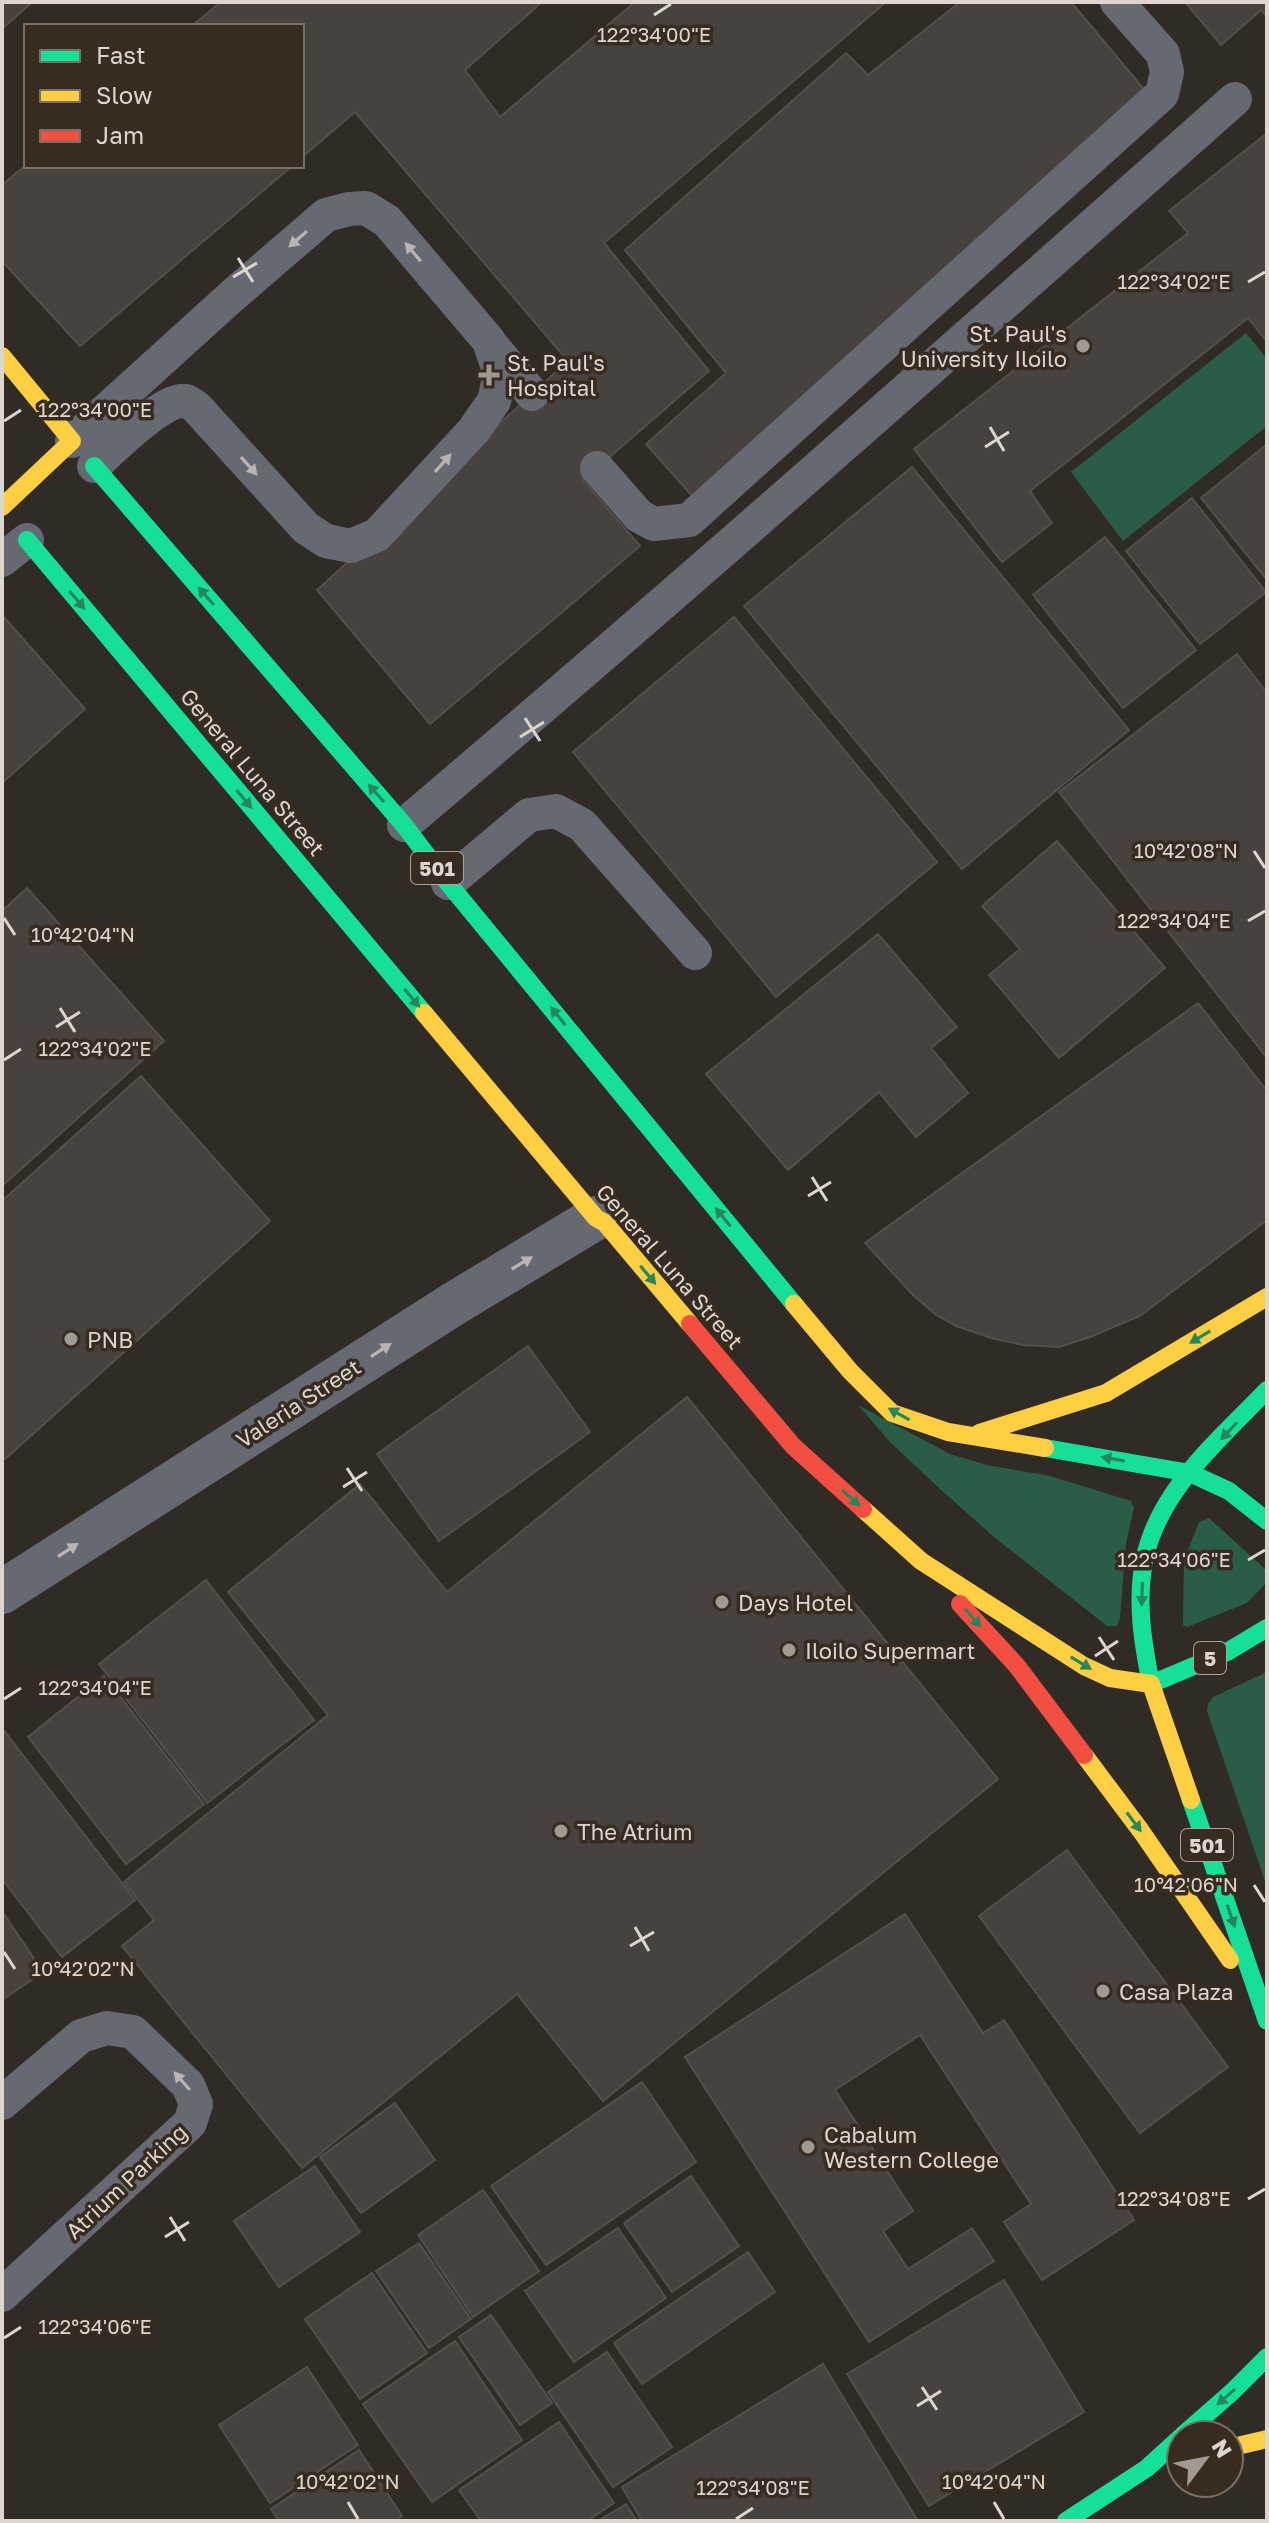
<svg xmlns="http://www.w3.org/2000/svg" width="1269" height="2523" viewBox="0 0 1269 2523" font-family="'Golos Text',sans-serif">
	<style>
		.green { fill: #295d46 }
		.building { fill: #47423d; stroke: #544f4a; stroke-width: 2 }
		.lines { fill: none; stroke-linecap: round; stroke-linejoin: round }
		.lane { stroke: #676972; stroke-width: 34 }
		.street { stroke: #676972; stroke-width: 44 }
		.fast { stroke: #16e098; stroke-width: 18 }
		.slow { stroke: #ffcf43; stroke-width: 18 }
		.jam { stroke: #f24e42; stroke-width: 18 }
		.oneway { fill: #bab5b2 }
		.oneway2 { fill: #26865c }
		.ticks { fill: none; stroke: #ddd6ce; stroke-width: 3 }
		.poi-dot { fill: #a19a93; stroke: #372c1f; stroke-width: 3 }
		.labels { text-anchor: middle; dominant-baseline: central; stroke-width: 7; stroke-linejoin: round; paint-order: stroke }
		.shield { fill: #372c1f; stroke: #aba39a; stroke-width: 2 }
		.shield-label { font-size: 20px; font-weight: bold; fill: #ddd6ce }
		.poi-label { font-size: 22px; fill: #ddd6ce; stroke: #372c1f; text-anchor: start }
		.street-label { font-size: 22px; fill: #ddd6ce; stroke: #372c1f }
		.ticks-label { font-size: 20px; text-anchor: middle; fill: #ddd6ce; stroke: #372c1f; stroke-width: 7; stroke-linejoin: round; paint-order: stroke }
	</style>
	<rect width="100%" height="100%" fill="#312b25"/>
	<g class="green">
		<polygon points="1246,333 1267,359 1267,426 1123,541 1071,472"/>
		<polygon points="858,1405 950,1454 987,1465 1050,1476 1131,1501 1134,1508 1126,1543 1120,1618 1117,1626 1107,1626 994,1537 940,1489 890,1442"/>
		<polygon points="1209,1518 1265,1569 1267,1582 1247,1603 1187,1627 1183,1625 1184,1560 1199,1522"/>
		<polygon points="1267,1672 1267,1887 1207,1711 1208,1704 1213,1697"/>
	</g>
	<g class="building">
		<polygon points="2,2 32,2 2,29"/>
		<polygon points="221,2 542,2 465,70 500,117 635,2 886,2 604,243 709,371 583,480 640,546 430,724 317,590 568,361 355,112 302,157 302,26 192,26"/>
		<polygon points="960,2 1071,2 1148,94 695,499 646,444 726,373 625,250 846,53 868,75"/>
		<polygon points="1185,2 1267,2 1267,17 1261,10 1221,45"/>
		<polygon points="1267,133 1267,342 1248,318 1030,491 1052,523 1002,562 914,449 1188,233 1169,211"/>
		<polygon points="26,165 26,166 292,166 80,346 2,261 2,185"/>
		<polygon points="1267,444 1267,580 1201,498"/>
		<polygon points="912,467 1129,730 962,869 744,606"/>
		<polygon points="1192,498 1266,592 1200,644 1126,551"/>
		<polygon points="1105,537 1196,650 1123,708 1033,595"/>
		<polygon points="2,615 85,709 2,783"/>
		<polygon points="734,617 937,862 776,997 573,752"/>
		<polygon points="1237,654 1267,693 1267,1058 1059,792"/>
		<polygon points="1057,841 1165,968 1059,1058 989,975 1020,949 982,906"/>
		<polygon points="27,888 164,1041 2,1186 2,911"/>
		<polygon points="878,934 957,1027 931,1048 968,1093 916,1137 879,1092 788,1170 706,1074"/>
		<polygon points="1198,1003 1267,1091 1267,1220 1140,1316 1090,1337 1059,1347 1023,1345 991,1338 956,1326 935,1314 913,1295 865,1243"/>
		<polygon points="141,1076 270,1221 5,1459 2,1456 2,1201"/>
		<polygon points="528,1346 590,1432 439,1541 377,1454"/>
		<polygon points="687,1397 998,1779 603,2101 517,1994 302,2168 122,1946 154,1920 124,1882 328,1715 228,1592 360,1484 447,1592"/>
		<polygon points="206,1580 314,1720 207,1803 99,1664"/>
		<polygon points="104,1676 204,1804 126,1864 28,1737"/>
		<polygon points="2,1728 135,1900 62,1957 2,1879"/>
		<polygon points="1067,1850 1228,2067 1140,2133 979,1916"/>
		<polygon points="2,1911 43,1972 2,2000"/>
		<polygon points="905,1914 983,2033 1004,2020 1134,2220 1042,2280 1004,2222 1031,2204 920,2035 835,2090 913,2211 883,2231 908,2269 972,2228 994,2261 869,2342 685,2057"/>
		<polygon points="642,2082 696,2162 546,2265 491,2186"/>
		<polygon points="395,2103 435,2160 361,2213 320,2157"/>
		<polygon points="315,2166 360,2232 279,2287 234,2221"/>
		<polygon points="691,2176 739,2246 672,2292 624,2223"/>
		<polygon points="483,2190 539,2271 473,2317 418,2235"/>
		<polygon points="618,2228 666,2298 574,2362 525,2291"/>
		<polygon points="419,2243 471,2319 429,2348 376,2271"/>
		<polygon points="748,2252 775,2292 642,2384 614,2343"/>
		<polygon points="372,2273 427,2353 360,2399 305,2319"/>
		<polygon points="1004,2280 1084,2412 929,2506 847,2374"/>
		<polygon points="491,2315 552,2403 520,2425 459,2337"/>
		<polygon points="455,2341 522,2440 432,2502 363,2404"/>
		<polygon points="607,2352 672,2447 613,2487 548,2392"/>
		<polygon points="823,2364 918,2521 642,2521 622,2487"/>
		<polygon points="307,2367 358,2445 270,2503 219,2425"/>
		<polygon points="559,2422 614,2503 587,2521 481,2521 459,2490"/>
		<polygon points="359,2450 402,2516 395,2521 279,2521 271,2509"/>
		<polygon points="626,2504 637,2521 598,2521"/>
	</g>
	<g class="lines">
		<g class="lane">
			<polyline points="494,348 532,394"/>
			<path d="M72 441 232 296 326 215 349 209 366 208 387 221 489 341 500 374 494 401 474 430 377 535 351 546 326 541 306 528 197 408C195 406 188 402 186 401 165 396 109 452 94 466"/>
			<polyline points="597,468 639,516 654,524 689,520 1162,94 1167,72 1163,54 1117,2"/>
			<polyline points="2,560 27,540"/>
			<path d="M404 825C685 587 960 343 1235 99"/>
			<polyline points="448,883 529,815 556,811 582,825 695,953"/>
			<polyline points="2,2103 81,2036 107,2028 133,2032 188,2085 196,2104 190,2123 2,2295"/>
		</g>
		<polyline class="street" points="2,1592 455,1303 596,1218"/>
		<g class="fast">
			<polyline points="94,466 404,825 448,883 794,1304"/>
			<polyline points="27,540 424,1013"/>
			<path d="M1267 1390C1220 1439 1157 1491 1144 1562 1136 1603 1143 1644 1151 1684L1227 1652 1267 1628"/>
			<polyline points="1045,1448 1190,1473 1229,1491 1267,1521"/>
			<polyline points="1191,1800 1267,2021"/>
			<polyline points="1183,2435 1232,2392 1267,2357"/>
			<polyline points="1066,2521 1147,2468 1181,2437"/>
		</g>
		<g class="slow">
			<polyline points="2,356 72,441 2,507"/>
			<polyline points="424,1013 596,1218 605,1223 690,1324"/>
			<polyline points="794,1304 850,1371 892,1413 948,1432 1045,1448"/>
			<polyline points="979,1433 1106,1393 1267,1297"/>
			<polyline points="863,1509 921,1561 1084,1666 1110,1678 1151,1684 1191,1800"/>
			<polyline points="1084,1755 1141,1831 1230,1960"/>
			<polyline points="1229,2448 1267,2439"/>
		</g>
		<g class="jam">
			<polyline points="690,1324 793,1446 863,1509"/>
			<polyline points="960,1604 1017,1666 1084,1755"/>
		</g>
	</g>
	<defs><path id="oneway-solid" d="M-6-.8H1V-3.2L6.5 0L1 3.2V.8H-6Z" transform="scale(2)"/></defs>
	<g class="oneway">
		<use href="#oneway-solid" transform="translate(298 239) rotate(139)"/>
		<use href="#oneway-solid" transform="translate(413 252) rotate(-130)"/>
		<use href="#oneway-solid" transform="translate(443 463) rotate(-48)"/>
		<use href="#oneway-solid" transform="translate(249 466) rotate(48)"/>
		<use href="#oneway-solid" transform="translate(522 1263) rotate(-31)"/>
		<use href="#oneway-solid" transform="translate(381 1350) rotate(-33)"/>
		<use href="#oneway-solid" transform="translate(68 1550) rotate(-33)"/>
		<use href="#oneway-solid" transform="translate(182 2081) rotate(-131)"/>
	</g>
	<g class="oneway2">
		<use href="#oneway-solid" transform="translate(206 596) rotate(-131)"/>
		<use href="#oneway-solid" transform="translate(77 600) rotate(50)"/>
		<use href="#oneway-solid" transform="translate(376 793) rotate(-131)"/>
		<use href="#oneway-solid" transform="translate(244 799) rotate(50)"/>
		<use href="#oneway-solid" transform="translate(412 998) rotate(50)"/>
		<use href="#oneway-solid" transform="translate(558 1016) rotate(-129)"/>
		<use href="#oneway-solid" transform="translate(723 1217) rotate(-129)"/>
		<use href="#oneway-solid" transform="translate(648 1275) rotate(50)"/>
		<use href="#oneway-solid" transform="translate(1200 1337) rotate(149)"/>
		<use href="#oneway-solid" transform="translate(899 1414) rotate(-151)"/>
		<use href="#oneway-solid" transform="translate(1229 1431) rotate(133)"/>
		<use href="#oneway-solid" transform="translate(1113 1459) rotate(-170)"/>
		<use href="#oneway-solid" transform="translate(851 1498) rotate(42)"/>
		<use href="#oneway-solid" transform="translate(1142 1594) rotate(92)"/>
		<use href="#oneway-solid" transform="translate(973 1618) rotate(48)"/>
		<use href="#oneway-solid" transform="translate(1081 1663) rotate(31)"/>
		<use href="#oneway-solid" transform="translate(1134 1822) rotate(53)"/>
		<use href="#oneway-solid" transform="translate(1231 1916) rotate(71)"/>
		<use href="#oneway-solid" transform="translate(1226 2397) rotate(139)"/>
	</g>
	<path class="ticks" d="M654 15 671 4M238 258 253 282M233 277 257 263M1248 282 1265 272M4 421 21 410M990 427 1004 451M985 447 1009 432M525 718 540 741M520 737 544 722M1254 851 1265 868M4 918 15 935M1248 921 1265 911M60 1008 75 1032M56 1027 80 1012M4 1060 21 1049M812 1177 827 1201M808 1196 831 1182M347 1468 362 1491M343 1487 367 1472M1248 1560 1265 1550M1099 1637 1114 1660M1095 1656 1118 1641M4 1699 21 1688M1254 1885 1265 1902M635 1927 649 1951M630 1946 654 1932M4 1952 15 1969M1248 2199 1265 2189M170 2217 185 2241M165 2237 189 2222M4 2338 21 2327M922 2387 937 2410M917 2406 941 2391M348 2502 358 2519M994 2502 1004 2519M736 2519 753 2508"/>
	<g class="poi-dot">
		<circle cx="1083" cy="346" r="8"/>
		<path d="M485 363h8v8h8v8h-8v8h-8v-8h-8v-8h8z"/>
		<circle cx="71" cy="1339" r="8"/>
		<circle cx="722" cy="1602" r="8"/>
		<circle cx="789" cy="1650" r="8"/>
		<circle cx="561" cy="1831" r="8"/>
		<circle cx="1103" cy="1991" r="8"/>
		<circle cx="808" cy="2147" r="8"/>
	</g>
	<g class="labels">
		<g class="shield">
			<rect x="411" y="852" width="52" height="32" rx="6"/>
			<rect x="1194" y="1642" width="32" height="32" rx="6"/>
			<rect x="1181" y="1829" width="52" height="32" rx="6"/>
		</g>
		<g class="shield-label">
			<text x="437" y="868">501</text>
			<text x="1210" y="1658">5</text>
			<text x="1207" y="1845">501</text>
		</g>
		<g class="poi-label">
			<text x="1067" y="333" text-anchor="end">St. Paul's<tspan x="1067" dy="25">University Iloilo</tspan></text>
			<text x="507" y="362">St. Paul's<tspan x="507" dy="25">Hospital</tspan></text>
			<text x="87" y="1339">PNB</text>
			<text x="738" y="1602">Days Hotel</text>
			<text x="805" y="1650">Iloilo Supermart</text>
			<text x="577" y="1831">The Atrium</text>
			<text x="1119" y="1991">Casa Plaza</text>
			<text x="824" y="2134">Cabalum<tspan x="824" dy="25">Western College</tspan></text>
		</g>
		<g class="street-label">
			<text transform="translate(253 772) rotate(50)">General Luna Street</text>
			<text transform="translate(670 1266) rotate(49)">General Luna Street</text>
			<text transform="translate(298 1403) rotate(-33)">Valeria Street</text>
			<text transform="translate(126 2181) rotate(-43)">Atrium Parking</text>
		</g>
	</g>
	<g class="ticks-label">
		<text x="654" y="42">122°34'00"E</text>
		<text x="1174" y="289">122°34'02"E</text>
		<text x="95" y="417">122°34'00"E</text>
		<text x="1186" y="858">10°42'08"N</text>
		<text x="1174" y="928">122°34'04"E</text>
		<text x="83" y="942">10°42'04"N</text>
		<text x="95" y="1056">122°34'02"E</text>
		<text x="1174" y="1567">122°34'06"E</text>
		<text x="95" y="1695">122°34'04"E</text>
		<text x="1186" y="1892">10°42'06"N</text>
		<text x="83" y="1976">10°42'02"N</text>
		<text x="1174" y="2206">122°34'08"E</text>
		<text x="95" y="2334">122°34'06"E</text>
		<text x="348" y="2489">10°42'02"N</text>
		<text x="994" y="2489">10°42'04"N</text>
		<text x="753" y="2495">122°34'08"E</text>
	</g>
	<rect width="1269" height="2523" fill="none" stroke="#ddd6ce" stroke-width="8"/>
	<rect x="24" y="24" width="280" height="144" fill="#372c1f" stroke="#797065" stroke-width="2"/>
	<rect x="40" y="50" width="40" height="12" fill="#16e098" stroke="#797065" stroke-width="2"/>
	<text x="96" y="64" font-size="24" fill="#ddd6ce">Fast</text>
	<rect x="40" y="90" width="40" height="12" fill="#ffcf43" stroke="#797065" stroke-width="2"/>
	<text x="96" y="104" font-size="24" fill="#ddd6ce">Slow</text>
	<rect x="40" y="130" width="40" height="12" fill="#f24e42" stroke="#797065" stroke-width="2"/>
	<text x="96" y="144" font-size="24" fill="#ddd6ce">Jam</text>
	<g transform="translate(1205 2459) rotate(58)"><circle r="38" fill="#372c1f" stroke="#797065" stroke-width="2"/>
	<path d="M0-6L14 30L0 20L-14 30Z" fill="#a19a93"/>
	<text y="-12" font-size="22" font-weight="bold" text-anchor="middle" fill="#ddd6ce">N</text>
	</g>
</svg>
